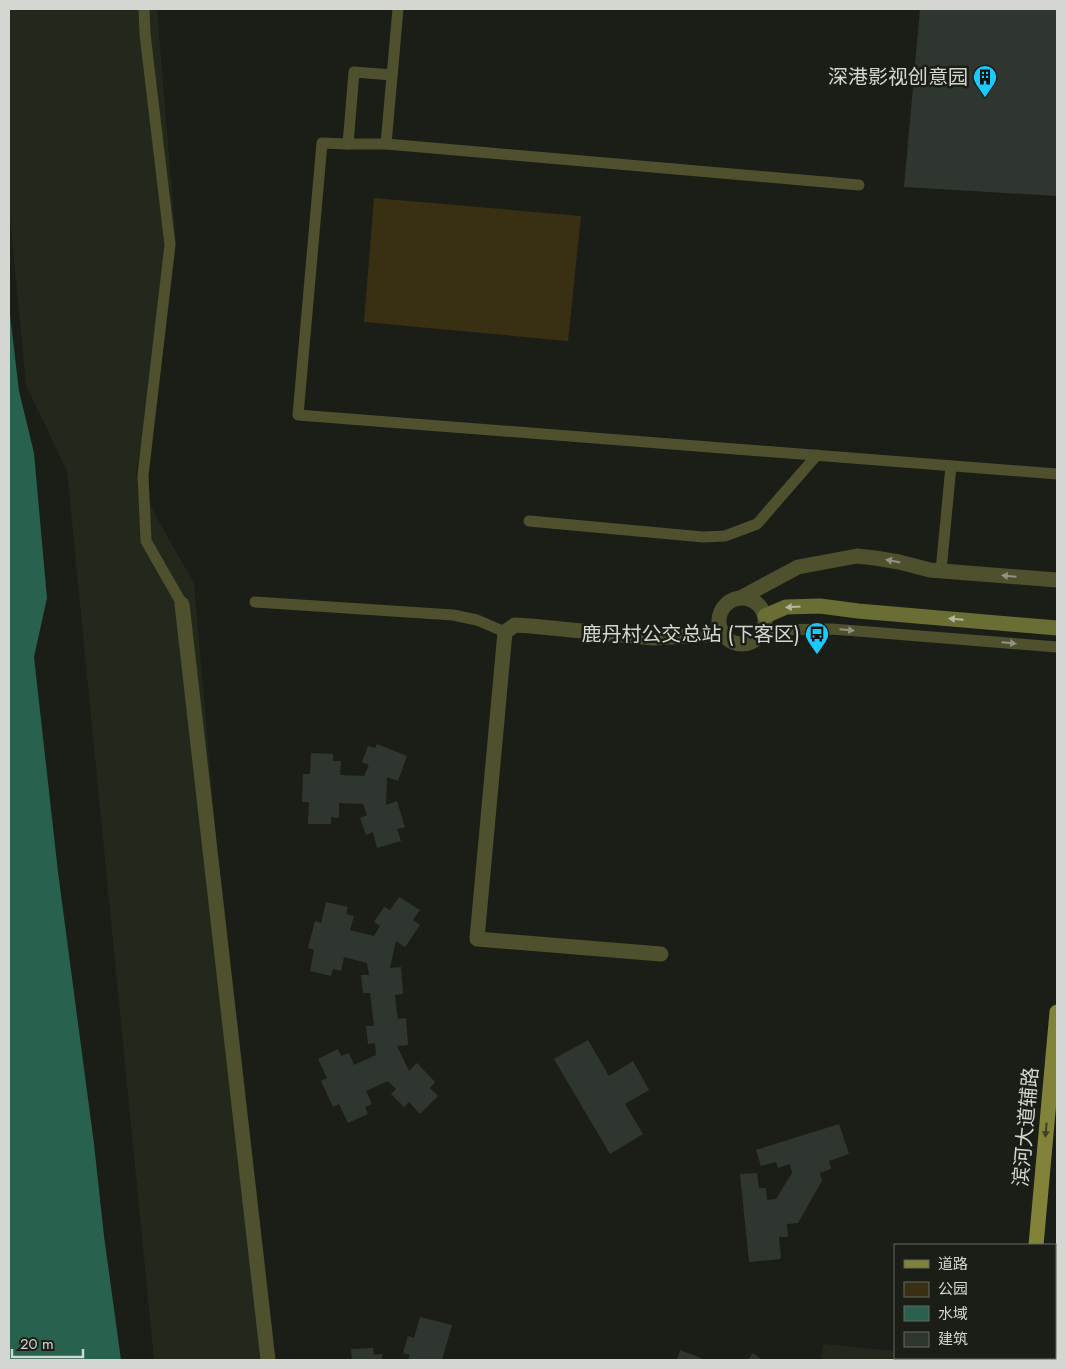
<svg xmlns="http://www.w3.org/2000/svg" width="1066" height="1369" viewBox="0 0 1066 1369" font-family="Jost,'Noto Sans SC',sans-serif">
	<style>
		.built { fill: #22291c }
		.green { fill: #393014 }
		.water { fill: #28614e }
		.building { fill: #2f3630 }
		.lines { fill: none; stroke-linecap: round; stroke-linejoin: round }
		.lane { stroke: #4e502e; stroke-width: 11 }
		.street { stroke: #4e502e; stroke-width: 15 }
		.secondary { stroke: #6a6d34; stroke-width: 15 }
		.primary { stroke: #808338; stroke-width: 15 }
		.oneway { fill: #909380 }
		.oneway2 { fill: #b4b6a2 }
		.oneway3 { fill: #3e4122 }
		.labels { text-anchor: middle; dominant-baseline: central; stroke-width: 5; stroke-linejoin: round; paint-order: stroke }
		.poi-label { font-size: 20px; fill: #d3d6d1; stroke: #1a1e16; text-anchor: end }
		.street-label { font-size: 20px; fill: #d3d6d1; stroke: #1a1e16 }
	</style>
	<rect width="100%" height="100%" fill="#1a1e16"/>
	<g class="built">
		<polygon points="9,9 157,9 176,242 136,475 158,520 194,583 261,1360 154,1360 67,471 26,385 9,206"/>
		<polygon points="823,1344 895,1351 895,1358 964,1358 985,1360 821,1360"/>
	</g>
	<polygon class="green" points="374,198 581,216 568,341 364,322"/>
	<polygon class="water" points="9,306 19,391 34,453 47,598 34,657 58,872 94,1144 104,1236 121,1360 9,1360"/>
	<g class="building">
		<polygon points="920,9 1057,9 1057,196 904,187"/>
		<polygon points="377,744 407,756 398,781 387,777 386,805 397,801 405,827 397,829 401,841 377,848 373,832 366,835 360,818 367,815 363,804 339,803 339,818 331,817 331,824 308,824 309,802 302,802 303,774 310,774 311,753 333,754 333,761 341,761 340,775 364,776 369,765 362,762 368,746 375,748"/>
		<polygon points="399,897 420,910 413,920 420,925 405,947 396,941 390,968 401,967 403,994 395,995 396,1007 398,1019 406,1018 408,1045 397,1046 409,1071 417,1063 435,1082 430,1088 438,1096 420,1114 409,1102 404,1107 391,1094 396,1089 388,1081 366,1091 372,1104 365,1107 368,1114 348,1123 339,1104 333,1107 321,1081 327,1078 318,1059 338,1049 341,1056 349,1053 354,1065 376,1055 375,1043 368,1044 366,1026 374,1026 370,993 363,993 361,975 369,975 367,963 344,957 341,971 333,969 331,976 310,971 314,950 308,948 315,921 321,923 326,902 348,907 346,914 354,916 350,930 374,936 380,926 374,922 384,907 390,910"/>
		<polygon points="588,1040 609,1076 633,1061 649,1090 625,1104 643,1134 610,1154 554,1059"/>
		<polygon points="839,1124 849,1154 829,1161 831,1169 820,1173 822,1181 798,1223 787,1224 788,1237 779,1237 781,1259 749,1262 740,1174 757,1173 759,1188 766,1188 767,1200 776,1199 792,1173 790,1164 778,1168 776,1162 761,1166 756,1150"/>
		<polygon points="420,1317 452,1325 442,1360 408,1360 410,1355 403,1353 408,1336 414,1338"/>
		<polygon points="373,1348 374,1355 382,1354 382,1360 352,1360 351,1349"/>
		<polygon points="680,1350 701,1358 701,1360 677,1360"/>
		<polygon points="753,1353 762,1360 748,1360"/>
	</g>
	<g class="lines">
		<g class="lane">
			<polyline points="144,9 145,34 170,245 143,475 146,541 182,604"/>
			<polyline points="392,75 354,72 348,144 322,143 298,415 1057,474"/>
			<polyline points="348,144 386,144 398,9"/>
			<polyline points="386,144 859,185"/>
			<polyline points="529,521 703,537 725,536 757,524 817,455"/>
			<polyline points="941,571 951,466"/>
			<polyline points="255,602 453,615 477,620 505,632"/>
			<polyline points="764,630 832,629 1057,647"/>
		</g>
		<g class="street">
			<polyline points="742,597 798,567 857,556 875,558 899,562 930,570 1057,580"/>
			<circle cx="742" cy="621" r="23"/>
			<polyline points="182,604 268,1360"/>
			<polyline points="661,954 477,939 505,632 515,625 531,626 653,638 705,635 722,632"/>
		</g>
		<polyline class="secondary" points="765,616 786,607 820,606 858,611 1057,628"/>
		<g class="primary">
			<polyline points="1036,1245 1057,1012"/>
			<polyline points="1055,1350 1057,1359"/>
		</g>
	</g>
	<defs><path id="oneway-solid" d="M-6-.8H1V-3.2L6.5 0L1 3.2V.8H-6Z" transform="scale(1.25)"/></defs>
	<g class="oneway">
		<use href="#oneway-solid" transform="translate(893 561) rotate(-169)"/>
		<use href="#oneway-solid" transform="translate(1009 576) rotate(-175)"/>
		<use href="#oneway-solid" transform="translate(847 630) rotate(5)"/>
		<use href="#oneway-solid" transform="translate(1009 643) rotate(5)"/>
	</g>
	<g class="oneway2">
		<use href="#oneway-solid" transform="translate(793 607) rotate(177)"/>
		<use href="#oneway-solid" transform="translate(956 619) rotate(-175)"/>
	</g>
	<use class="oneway3" href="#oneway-solid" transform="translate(1046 1130) rotate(95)"/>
	<defs>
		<g id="building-pin" transform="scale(1.25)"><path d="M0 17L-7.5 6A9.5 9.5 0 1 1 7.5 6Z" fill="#1bcafc" stroke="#1a1e16"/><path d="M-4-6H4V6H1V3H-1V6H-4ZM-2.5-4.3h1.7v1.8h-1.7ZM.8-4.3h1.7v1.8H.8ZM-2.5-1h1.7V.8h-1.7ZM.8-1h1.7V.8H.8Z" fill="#111"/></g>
		<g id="bus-pin" transform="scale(1.25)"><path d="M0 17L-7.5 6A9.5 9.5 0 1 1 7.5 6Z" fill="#1bcafc" stroke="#1a1e16"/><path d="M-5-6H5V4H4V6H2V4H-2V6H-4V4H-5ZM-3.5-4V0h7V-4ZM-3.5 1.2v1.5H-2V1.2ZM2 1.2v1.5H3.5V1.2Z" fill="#111"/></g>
	</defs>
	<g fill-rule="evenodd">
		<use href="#building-pin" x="985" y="77"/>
		<use href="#bus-pin" x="817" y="634"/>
	</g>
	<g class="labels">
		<g class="poi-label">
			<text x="968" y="77">深港影视创意园</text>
			<text x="800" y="634">鹿丹村公交总站 (下客区)</text>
		</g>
		<g class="street-label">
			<text transform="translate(1026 1127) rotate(-85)">滨河大道辅路</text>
		</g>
	</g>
	<rect width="1066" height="1369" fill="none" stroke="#d3d6d1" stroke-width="20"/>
	<rect x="894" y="1244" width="162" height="115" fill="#1a1e16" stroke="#646861"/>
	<rect x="904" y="1260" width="25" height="8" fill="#808338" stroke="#646861"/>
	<text x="938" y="1269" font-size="15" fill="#d3d6d1">道路</text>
	<rect x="904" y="1282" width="25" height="15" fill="#393014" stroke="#646861"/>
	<text x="938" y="1294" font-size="15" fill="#d3d6d1">公园</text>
	<rect x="904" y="1306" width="25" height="15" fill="#28614e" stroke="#646861"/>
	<text x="938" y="1319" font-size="15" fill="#d3d6d1">水域</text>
	<rect x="904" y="1332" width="25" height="15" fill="#2f3630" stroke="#646861"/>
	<text x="938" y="1344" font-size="15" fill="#d3d6d1">建筑</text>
	<path d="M12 1349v8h71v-8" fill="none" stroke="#d3d6d1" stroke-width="2.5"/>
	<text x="20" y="1349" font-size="15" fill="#d3d6d1" stroke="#1a1e16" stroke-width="4" paint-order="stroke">20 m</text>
</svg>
